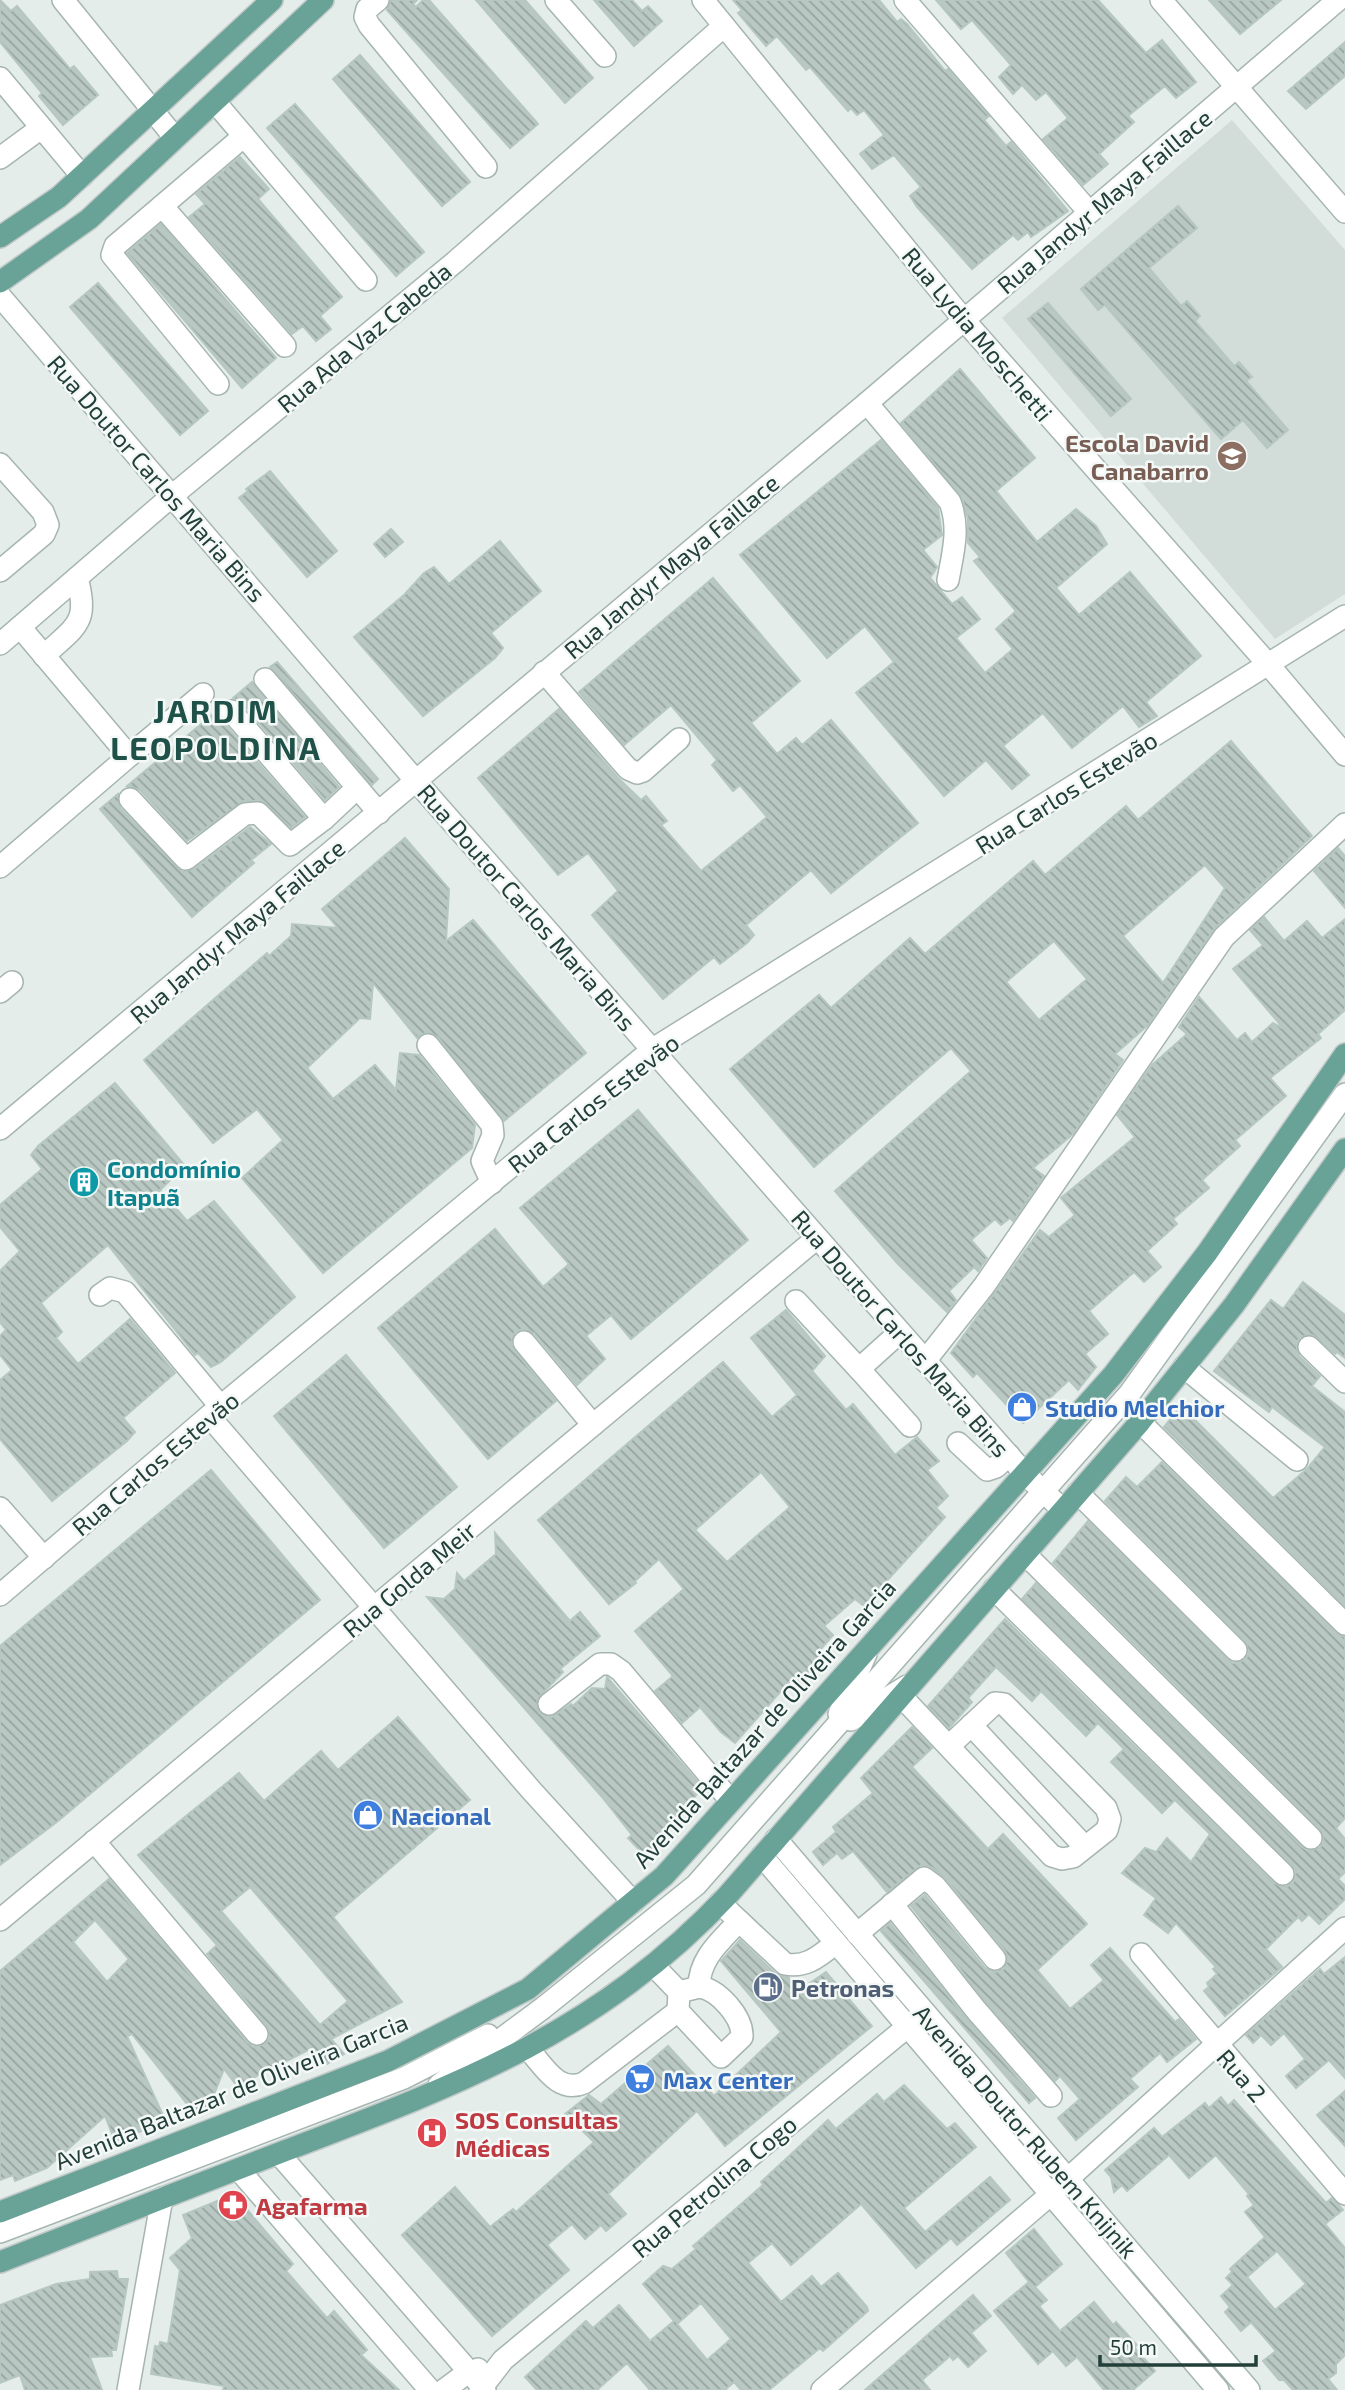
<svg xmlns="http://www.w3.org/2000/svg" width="1345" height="2390" viewBox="0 0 1345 2390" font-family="'Exo 2',sans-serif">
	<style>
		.built { fill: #d2ddd9 }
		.building { fill: url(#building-back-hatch); stroke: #b6c7c1; stroke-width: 2; fill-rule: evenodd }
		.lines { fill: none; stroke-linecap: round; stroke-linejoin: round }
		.minor-casing { stroke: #a6b5b1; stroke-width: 24 }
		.major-casing { stroke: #c1c9c8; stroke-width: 24 }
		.minor { stroke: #fff; stroke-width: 21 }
		.major { stroke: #69a297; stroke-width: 21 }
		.labels { text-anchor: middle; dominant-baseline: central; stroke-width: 5; stroke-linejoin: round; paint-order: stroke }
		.street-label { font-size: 24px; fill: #233f39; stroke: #f4f9f7 }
		.education-label { font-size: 24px; font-weight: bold; fill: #785e54; stroke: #f4f9f7; text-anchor: end }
		.culture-label { font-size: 24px; font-weight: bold; fill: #0d838f; stroke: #f4f9f7; text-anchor: start }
		.shop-label { font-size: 24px; font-weight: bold; fill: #366cbe; stroke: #f4f9f7; text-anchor: start }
		.service-label { font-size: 24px; font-weight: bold; fill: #4e5e75; stroke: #f4f9f7; text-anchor: start }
		.health-label { font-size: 24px; font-weight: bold; fill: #be3a42; stroke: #f4f9f7; text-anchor: start }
		.district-label { font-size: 32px; font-weight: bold; letter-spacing: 2px; fill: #1f5148; stroke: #f4f9f7 }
	</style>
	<defs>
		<pattern id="building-back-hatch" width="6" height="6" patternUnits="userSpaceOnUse" patternTransform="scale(1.75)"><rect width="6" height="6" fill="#b9c8c3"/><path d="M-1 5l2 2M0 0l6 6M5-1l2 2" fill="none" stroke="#96a49f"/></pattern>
	</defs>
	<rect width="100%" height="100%" fill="#e4edea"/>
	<polygon class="built" points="1232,120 1345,250 1345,594 1275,639 1002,318"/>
	<g class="building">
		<polygon points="0,0 11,11 17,6 70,69 74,66 98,95 63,125 39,96 42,93 0,42"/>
		<polygon points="391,0 417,0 413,4 416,7 423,0 429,0 538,124 510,148 387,10"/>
		<polygon points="476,0 525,0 593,78 565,103"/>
		<polygon points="594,0 632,0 642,11 648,6 662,21 634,46"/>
		<polygon points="733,0 879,0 897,22 901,19 907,24 945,71 948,69 989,116 984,120 1006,146 1011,142 1068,211 1031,237 1028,232 1018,240 1013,235 972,269 917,207 910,196 921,187 894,155 872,169 860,154 884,135 864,110 857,115 851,108 848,111 810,67 806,70 777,36 766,46 738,13 742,10"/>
		<polygon points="936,0 1098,0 1146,53 1162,40 1196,82 1176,98 1165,86 1128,116 1134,122 1099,154 1108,164 1083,185 1043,139 1068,118 1046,92 1036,100 1022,85 1013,94 999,77 1011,65 972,20 961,29"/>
		<polygon points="1209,0 1281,0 1240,34"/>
		<polygon points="1345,42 1345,76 1306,109 1288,91"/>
		<polygon points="360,55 470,182 442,206 333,79"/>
		<polygon points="295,104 424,252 396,276 267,128"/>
		<polygon points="240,157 269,189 258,199 342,297 320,316 331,329 316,341 303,326 292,334 189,217 205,204 196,194"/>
		<polygon points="1178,206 1197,228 1149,268 1181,306 1187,301 1200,316 1195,321 1234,366 1239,362 1252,377 1246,381 1288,430 1267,448 1243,420 1221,439 1105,305 1098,310 1081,289"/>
		<polygon points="161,224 276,358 242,388 127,253"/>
		<polygon points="98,283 208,411 180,435 70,307"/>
		<polygon points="1048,303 1131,399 1111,416 1028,319"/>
		<polygon points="960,369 1035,458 996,491 1037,542 1076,509 1096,526 1107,544 1056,588 1079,615 1130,572 1201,656 1146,702 1157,716 1139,727 1123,706 1072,748 1043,713 1003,746 1029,775 1012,789 986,760 944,796 856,693 894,662 865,626 827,658 740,555 881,440 938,508 942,535 923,550 937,567 930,578 952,604 962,597 980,619 956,638 985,673 1013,649 996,629 1016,611 974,561 980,557 968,543 968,519 962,498 901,423"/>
		<polygon points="270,471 337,551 307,577 239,498 248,491 246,489"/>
		<polygon points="391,529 403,542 385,557 374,544"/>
		<polygon points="500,541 541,591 491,633 503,648 495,658 423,716 354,637 404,595 424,573 434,567 449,584"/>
		<polygon points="713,578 800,681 751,723 777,754 796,738 802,745 831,720 918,823 831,893 811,870 746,925 754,935 747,943 720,964 714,957 663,999 592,915 618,891 588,853 558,875 478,778 559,709 618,778 641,800 646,796 667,821 661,825 701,871 767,817 740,785 733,791 712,765 717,760 671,705 624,745 579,692"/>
		<polygon points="277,662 378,779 372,785 270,667"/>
		<polygon points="252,682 339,787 325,800 241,702 233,698"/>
		<polygon points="218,710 221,720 305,817 291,828 263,801 244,801 187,841 140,790 127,786"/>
		<path d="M1231 741 1312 836 1215 928 1148 1025 1115 1054 1123 1060 1074 1133 1033 1168 1044 1176 1013 1221 1010 1218 1001 1225 995 1219 971 1240 987 1258 978 1271 974 1267 949 1291 956 1300 947 1312 898 1264 835 1191 971 1071 951 1048 814 1167 730 1069 819 995 831 1008 910 938 925 954 1033 861 1045 875 1126 806 1138 820ZM1205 865 1225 888 1163 983 1123 936ZM1054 941 1087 979 1039 1020 1006 982Z"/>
		<polygon points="118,794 120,808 182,872 194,869 250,827 271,844 251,860 254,863 192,917 100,809"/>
		<polygon points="405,838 449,889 446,941 473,920 586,1053 504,1121 438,1037 427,1032 417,1038 373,983 370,1019 360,1018 307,1068 333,1099 375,1065 396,1090 400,1053 419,1055 475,1125 472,1148 323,1273 242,1178 283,1140 257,1109 213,1143 144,1060 267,953 269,956 291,936 292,924 338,928 322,909"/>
		<polygon points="1338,848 1345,856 1345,908 1314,871"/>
		<polygon points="1264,917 1284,941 1307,921 1322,938 1345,919 1345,1010 1318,1034 1321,1038 1270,1078 1286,1096 1235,1140 1240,1146 1202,1180 1209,1188 1173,1219 1177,1224 1147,1251 1161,1267 1144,1282 1134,1272 1089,1311 1108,1334 1085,1354 1096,1367 1078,1390 1069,1380 1023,1423 977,1373 973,1377 951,1353 1040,1230 1049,1237 1075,1215 1061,1198 1135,1137 1117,1115 1152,1065 1187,1034 1179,1027 1199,997 1237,1040 1245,1033 1252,1042 1273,1023 1284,1029 1233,969 1263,945 1250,930"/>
		<polygon points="115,1083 185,1166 160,1190 187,1221 214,1201 295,1297 221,1362 211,1367 198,1353 195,1355 108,1245 41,1303 62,1332 56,1338 78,1364 130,1319 175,1373 123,1418 135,1432 127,1441 52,1501 0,1439 0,1380 12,1370 0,1355 0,1336 6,1330 0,1322 0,1271 20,1251 0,1227 0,1205 42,1169 31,1155 38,1146"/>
		<polygon points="638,1110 748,1240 631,1339 611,1315 586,1336 605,1359 577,1385 534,1333 522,1329 515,1332 511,1344 514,1350 556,1401 488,1459 378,1328 495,1229 543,1287 569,1264 520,1208"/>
		<polygon points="1303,1282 1345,1315 1345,1358 1337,1352 1335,1354 1313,1335 1300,1337 1296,1344 1299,1356 1320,1376 1312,1386 1345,1412 1345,1606 1164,1427 1181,1406 1273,1498 1307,1469 1325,1447 1272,1407 1269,1412 1214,1371 1271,1300 1283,1309"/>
		<path d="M786 1310 825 1356 812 1371 846 1410 853 1404 895 1455 917 1437 939 1461 927 1470 948 1496 936 1508 945 1517 864 1606 855 1599 824 1626 833 1635 819 1651 828 1660 802 1686 794 1678 789 1682 735 1743 721 1732 700 1707 682 1723 655 1691 673 1676 635 1631 684 1589 659 1559 635 1581 636 1583 609 1604 538 1520 723 1362 772 1417 797 1395 751 1338ZM761 1472 790 1507 727 1562 695 1530Z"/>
		<polygon points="346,1355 457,1487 384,1548 274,1416"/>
		<polygon points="1162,1462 1336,1633 1345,1637 1345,1818 1336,1828 1345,1839 1345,1872 1338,1879 1345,1886 1345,1899 1319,1924 1309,1914 1302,1921 1298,1917 1266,1949 1282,1967 1225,2016 1204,1991 1209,1987 1207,1983 1217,1974 1213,1969 1216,1967 1176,1923 1168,1933 1144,1915 1156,1898 1122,1873 1145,1848 1156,1852 1167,1838 1191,1862 1210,1834 1175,1800 1162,1813 1111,1762 1124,1749 1098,1723 1086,1736 1041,1691 1032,1701 996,1667 968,1698 972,1702 949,1728 928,1706 1005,1619 1274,1883 1286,1887 1293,1883 1296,1871 1292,1865 1022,1599 1036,1583 1302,1847 1308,1851 1320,1848 1324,1841 1320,1829 1053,1563 1088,1521 1227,1659 1233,1663 1245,1660 1249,1653 1245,1641 1105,1501 1126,1477 1137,1487"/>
		<polygon points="211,1470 320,1600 58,1821 0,1865 0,1646"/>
		<polygon points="495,1533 570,1621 580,1612 600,1636 560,1669 563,1672 537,1699 539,1713 552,1717 571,1704 573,1706 592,1688 605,1689 607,1677 702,1787 648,1859 628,1838 632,1835 602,1797 427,1597 444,1599 455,1589 457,1573 464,1581 496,1554"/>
		<path d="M398 1717 470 1800 333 1917 402 2002 331 2039 344 2054 327 2064 312 2048 237 2086 224 2069 208 2110 194 2113 132 2034 127 2036 166 2122 115 2141 105 2116 47 2168 15 2181 13 2175 0 2180V1971L109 1879 247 2042 253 2047 265 2044 270 2038 267 2026 207 1954 217 1945 138 1855 239 1773 264 1801 321 1751 338 1770ZM250 1887 348 2001 320 2025 221 1911ZM95 1920 129 1959 107 1982 73 1942Z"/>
		<polygon points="912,1727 932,1748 912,1767 988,1849 1003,1834 1087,1924 1037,1970 1070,2009 1104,1980 1091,1965 1110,1948 1175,2022 1179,2019 1196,2039 1167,2062 1160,2053 1130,2079 1138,2087 1076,2140 1058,2118 1080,2099 1060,2076 1055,2081 986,2002 911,1906 925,1895 985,1968 996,1972 1004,1969 1008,1958 1005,1951 945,1878 931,1867 921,1865 887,1892 853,1851 842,1859 837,1853 823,1865 813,1852 836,1832 833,1827 873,1793 861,1778"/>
		<polygon points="890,1923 966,2018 1035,2098 1029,2103 881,1931"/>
		<polygon points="740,1940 776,1974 788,1977 798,1991 826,1972 872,2026 725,2146 697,2111 608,2194 626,2214 606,2231 601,2225 585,2239 572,2224 547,2245 569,2270 492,2336 402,2235 455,2187 490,2227 513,2209 516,2212 594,2142 565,2114 589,2095 601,2104 668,2046 714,2096 781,2032 721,1961"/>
		<polygon points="1345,1957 1345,2078 1329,2060 1296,2088 1286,2076 1305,2059 1284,2033 1271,2045 1261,2035 1253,2043 1246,2035 1320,1969 1324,1974"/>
		<path d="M904 2085 947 2129 955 2123 976 2147 904 2208 925 2232 990 2177 1010 2200 957 2245 951 2238 916 2268 861 2204 791 2265 772 2243 748 2263 781 2302 812 2276 821 2287 838 2273 867 2307 868 2311 823 2351 820 2348 769 2390H741L734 2382 725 2390H650L627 2363 597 2390H537L525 2377 586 2321 593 2328 619 2305 650 2341 674 2321 643 2284 663 2266 672 2269 696 2249 693 2246 763 2185 761 2182 828 2120 836 2129 877 2094 884 2102ZM701 2303 731 2339 707 2360 677 2324Z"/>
		<polygon points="1345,2091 1345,2146 1317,2115"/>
		<path d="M1221 2097 1228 2106 1234 2100 1326 2203 1332 2198 1343 2210 1325 2224 1345 2248V2355L1336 2364V2373L1328 2379 1337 2390H1293L1284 2380H1279L1263 2361 1276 2351 1251 2322 1241 2331 1225 2312 1230 2307 1221 2296 1233 2285 1226 2278 1232 2272 1230 2269 1265 2237 1245 2212 1254 2205 1247 2196 1249 2194 1216 2155 1189 2178 1169 2155 1127 2191 1122 2185 1114 2192 1111 2177 1105 2170 1154 2128 1162 2137 1205 2103 1209 2108ZM1277 2251 1306 2284 1275 2310 1247 2277Z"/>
		<polygon points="234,2194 293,2264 286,2271 327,2318 334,2311 367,2350 361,2355 399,2390 223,2390 224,2386 151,2374 155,2346 159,2347 160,2342 168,2344 180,2270 170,2258 192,2238 183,2215"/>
		<polygon points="1034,2229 1062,2264 1035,2287 1047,2300 1039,2306 1060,2331 1094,2302 1113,2325 1116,2322 1137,2345 1134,2347 1155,2371 1133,2390 1104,2390 1077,2357 1066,2366 1053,2351 1038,2364 994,2311 1029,2282 1006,2253"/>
		<polygon points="117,2271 118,2279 128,2279 116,2350 111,2350 112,2356 90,2357 102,2390 25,2390 20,2375 0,2383 0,2305 56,2284 90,2279 90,2272"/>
		<polygon points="973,2295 991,2316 971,2333 986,2351 968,2367 958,2356 953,2360 950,2356 922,2380 930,2390 865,2390"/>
	</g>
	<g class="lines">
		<g class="minor-casing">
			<g id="minor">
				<polyline points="63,0 175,138"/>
				<polyline points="378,0 367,9 365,17 369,25 486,167"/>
				<polyline points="556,0 605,56"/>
				<polyline points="703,0 964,320 1268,664 1345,755"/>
				<polyline points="905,0 1089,212"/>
				<polyline points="1161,0 1345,212"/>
				<polyline points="0,78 82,176"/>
				<polyline points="215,102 366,280"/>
				<polyline points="0,158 41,128"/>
				<polyline points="162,206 285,346"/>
				<polyline points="0,296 416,781 1026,1475 1063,1510"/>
				<polyline points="218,384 112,255 115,246 244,136"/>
				<path d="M867 403 950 502C960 528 953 553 948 580"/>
				<polyline points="0,464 43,512 48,525 44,534 0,571"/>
				<polyline points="0,644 173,495 455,262 724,26"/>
				<path d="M44 656C75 626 90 624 77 578"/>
				<polyline points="544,672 628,769 637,773 643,771 679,739"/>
				<polyline points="265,679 379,813"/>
				<polyline points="231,711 324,819 357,788"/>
				<polyline points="129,756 203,694"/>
				<polyline points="130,799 186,859 245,814 258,813 290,845 324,819"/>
				<polyline points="0,867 129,756 20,627"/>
				<polyline points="0,992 12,982"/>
				<polyline points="428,1045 492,1125 493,1135 482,1161 492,1183"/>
				<polyline points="0,1129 867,403 1338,0"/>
				<polyline points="100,1295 110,1288 125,1292 221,1407"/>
				<polyline points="796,1301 859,1369 900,1332"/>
				<polyline points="524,1342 593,1425"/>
				<polyline points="1309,1347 1345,1382"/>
				<polyline points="925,1361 984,1286 1224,937 1345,824"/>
				<polyline points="1184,1367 1297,1460"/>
				<polyline points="859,1369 910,1426"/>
				<polyline points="209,1416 531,1790 633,1902"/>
				<polyline points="1140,1422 1345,1624"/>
				<polyline points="958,1443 987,1470 996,1467 1009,1455"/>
				<polyline points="1078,1493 1236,1650"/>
				<polyline points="0,1508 44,1558"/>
				<polyline points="1025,1554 1311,1838"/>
				<polyline points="994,1589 1283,1874"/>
				<polyline points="0,1595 209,1416 653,1049 1345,616"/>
				<polyline points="901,1696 1052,1856 1062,1859 1073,1857 1107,1830 1110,1819 1106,1808 1004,1704 995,1703 949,1746"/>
				<polyline points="549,1704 600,1664 611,1664 621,1671 731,1801"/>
				<polyline points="839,1714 866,1654"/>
				<polyline points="851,1720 907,1686"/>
				<polyline points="971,1725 1085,1847"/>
				<polyline points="776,1839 1249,2390"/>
				<polyline points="94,1841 257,2034"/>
				<polyline points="762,1856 1218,2390"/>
				<path d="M720 1903 785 1964C807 1968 819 1956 836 1943"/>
				<polyline points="892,1904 976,2010 1051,2096"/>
				<polyline points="0,1920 817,1238"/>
				<polyline points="857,1934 924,1878 935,1886 995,1959"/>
				<polyline points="1141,1954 1345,2194"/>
				<polyline points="654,1966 679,1992"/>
				<path d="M699 1987C718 1989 743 2017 742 2037L721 2057 678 2011 679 1992Z"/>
				<path d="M699 1987C699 1958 721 1941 739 1921"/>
				<path d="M528 2049C544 2066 558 2094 584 2083L678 2011"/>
				<polyline points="439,2085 543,2008 696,1885 1130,1393 1345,1094"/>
				<polyline points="279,2154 485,2390"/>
				<polyline points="239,2170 430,2390"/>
				<polyline points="0,2232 404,2078 488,2035"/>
				<polyline points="128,2390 162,2198"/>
				<polyline points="444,2390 467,2373 478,2369"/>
				<polyline points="480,2390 503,2360 918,2018"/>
				<polyline points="822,2390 1050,2195 1345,1928"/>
			</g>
		</g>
		<g class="major-casing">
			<g id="major">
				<polyline points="0,237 59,197 272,0"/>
				<polyline points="0,282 89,219 323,0"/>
				<polyline points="0,2212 388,2061 528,1989 664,1876 1113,1375 1207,1253 1345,1054"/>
				<path d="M0 2262C96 2224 191 2187 287 2150 460 2084 598 2033 728 1895L1140 1422 1234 1305 1345 1149"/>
			</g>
		</g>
		<use href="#minor" class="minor"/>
		<use href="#major" class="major"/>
	</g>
	<defs>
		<g id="school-disc" transform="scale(1.575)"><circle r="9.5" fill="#8d6e63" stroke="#f4f9f7"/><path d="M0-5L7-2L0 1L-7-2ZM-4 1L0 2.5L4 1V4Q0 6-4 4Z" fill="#fff"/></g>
		<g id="building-disc" transform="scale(1.575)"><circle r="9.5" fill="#0f9aa8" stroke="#f4f9f7"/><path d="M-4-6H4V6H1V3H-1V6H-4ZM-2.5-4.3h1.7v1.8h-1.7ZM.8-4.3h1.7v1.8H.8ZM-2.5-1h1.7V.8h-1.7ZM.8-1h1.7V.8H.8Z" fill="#fff"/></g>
		<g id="shop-disc" transform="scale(1.575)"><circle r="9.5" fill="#3f7fe0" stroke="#f4f9f7"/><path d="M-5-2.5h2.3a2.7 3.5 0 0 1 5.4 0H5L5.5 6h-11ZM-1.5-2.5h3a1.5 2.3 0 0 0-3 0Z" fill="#fff"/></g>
		<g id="fuel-disc" transform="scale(1.575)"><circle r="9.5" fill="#5c6f8a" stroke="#f4f9f7"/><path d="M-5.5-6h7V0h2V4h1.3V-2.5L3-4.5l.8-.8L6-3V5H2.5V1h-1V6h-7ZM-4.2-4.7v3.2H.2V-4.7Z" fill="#fff"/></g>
		<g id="supermarket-disc" transform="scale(1.575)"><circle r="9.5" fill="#3f7fe0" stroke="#f4f9f7"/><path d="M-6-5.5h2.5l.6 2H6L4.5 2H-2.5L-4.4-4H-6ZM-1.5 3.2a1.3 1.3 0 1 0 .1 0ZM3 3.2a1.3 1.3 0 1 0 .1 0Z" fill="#fff"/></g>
		<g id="hospital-disc" transform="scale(1.575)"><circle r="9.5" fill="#e0444e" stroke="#f4f9f7"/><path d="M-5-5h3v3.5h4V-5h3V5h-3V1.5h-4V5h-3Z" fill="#fff"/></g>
		<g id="pharmacy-disc" transform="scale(1.575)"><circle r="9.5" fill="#e0444e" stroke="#f4f9f7"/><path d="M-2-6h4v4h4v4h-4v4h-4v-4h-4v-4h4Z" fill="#fff"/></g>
	</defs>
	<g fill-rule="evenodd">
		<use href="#school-disc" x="1232" y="456"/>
		<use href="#building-disc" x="84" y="1182"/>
		<use href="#shop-disc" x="1022" y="1407"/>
		<use href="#shop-disc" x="368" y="1815"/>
		<use href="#fuel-disc" x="768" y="1987"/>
		<use href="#supermarket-disc" x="640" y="2079"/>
		<use href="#hospital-disc" x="432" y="2133"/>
		<use href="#pharmacy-disc" x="233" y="2205"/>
	</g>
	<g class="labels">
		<g class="street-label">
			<text transform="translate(1104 201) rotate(-40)">Rua Jandyr Maya Faillace</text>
			<text transform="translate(978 334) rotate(50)">Rua Lydia Moschetti</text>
			<text transform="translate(364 337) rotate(-40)">Rua Ada Vaz Cabeda</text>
			<text transform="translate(157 478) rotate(49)">Rua Doutor Carlos Maria Bins</text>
			<text transform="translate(671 566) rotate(-40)">Rua Jandyr Maya Faillace</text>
			<text transform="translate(1066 792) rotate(-32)">Rua Carlos Estevão</text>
			<text transform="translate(527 907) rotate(49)">Rua Doutor Carlos Maria Bins</text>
			<text transform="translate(237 931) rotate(-40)">Rua Jandyr Maya Faillace</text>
			<text transform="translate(593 1103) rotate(-38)">Rua Carlos Estevão</text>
			<text transform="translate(901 1333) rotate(49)">Rua Doutor Carlos Maria Bins</text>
			<text transform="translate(155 1463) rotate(-40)">Rua Carlos Estevão</text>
			<text transform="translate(409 1579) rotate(-40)">Rua Golda Meir</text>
			<text transform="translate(764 1723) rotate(-48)">Avenida Baltazar de Oliveira Garcia</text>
			<text transform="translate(1242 2075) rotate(49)">Rua 2</text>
			<text transform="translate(231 2091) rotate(-22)">Avenida Baltazar de Oliveira Garcia</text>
			<text transform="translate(1026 2131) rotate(49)">Avenida Doutor Rubem Knijnik</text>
			<text transform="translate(714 2186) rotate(-40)">Rua Petrolina Cogo</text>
		</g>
		<g class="education-label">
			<text x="1209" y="442">Escola David<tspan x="1209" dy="28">Canabarro</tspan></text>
		</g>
		<g class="culture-label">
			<text x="107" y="1168">Condomínio<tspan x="107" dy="28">Itapuã</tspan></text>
		</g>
		<g class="shop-label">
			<text x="1045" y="1407">Studio Melchior</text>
			<text x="391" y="1815">Nacional</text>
			<text x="663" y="2079">Max Center</text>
		</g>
		<g class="service-label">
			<text x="791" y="1987">Petronas</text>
		</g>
		<g class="health-label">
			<text x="455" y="2119">SOS Consultas<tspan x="455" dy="28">Médicas</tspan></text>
			<text x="256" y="2205">Agafarma</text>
		</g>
		<g class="district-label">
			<text x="216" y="710">JARDIM<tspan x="216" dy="37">LEOPOLDINA</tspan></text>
		</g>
	</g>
	<path d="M1100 2355v10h156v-10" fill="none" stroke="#233f39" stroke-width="3.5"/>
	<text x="1110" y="2355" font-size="21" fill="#233f39" stroke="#f4f9f7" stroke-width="5" paint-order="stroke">50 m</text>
</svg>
